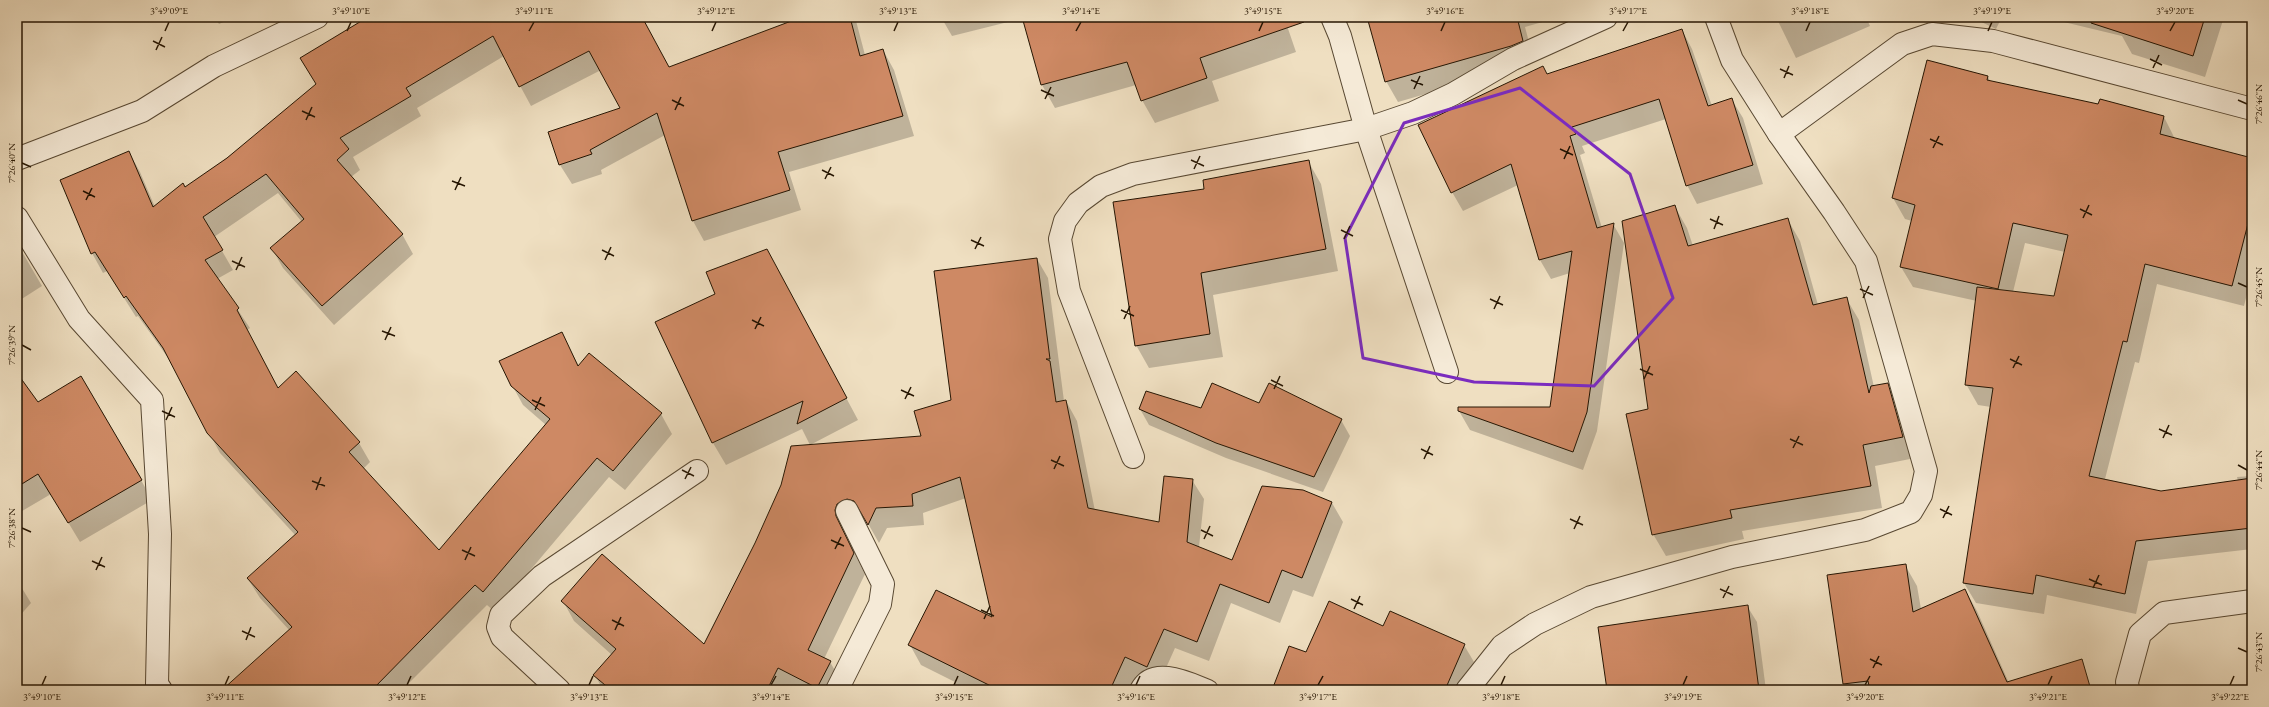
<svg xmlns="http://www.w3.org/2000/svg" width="2269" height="707" viewBox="0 0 2269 707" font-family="'EB Garamond',serif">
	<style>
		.shadow { fill: #0003; fill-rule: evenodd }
		.building { fill: #ce8964; stroke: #261603 }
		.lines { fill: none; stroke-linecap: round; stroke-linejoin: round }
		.lane-casing { stroke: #584832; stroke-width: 22 }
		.street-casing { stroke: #584832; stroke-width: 24 }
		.lane { stroke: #f5ead7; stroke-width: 20 }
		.street { stroke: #f5ead7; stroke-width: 22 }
		.marked { fill: none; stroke: #7b2cbf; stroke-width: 3; stroke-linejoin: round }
		.ticks { fill: none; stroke: #261603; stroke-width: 1.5 }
		.neatline { fill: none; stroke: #261603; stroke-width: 1.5 }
		.ticks-label { font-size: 10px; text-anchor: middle; fill: #261603 }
	</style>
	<rect width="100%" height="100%" fill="#efdfc1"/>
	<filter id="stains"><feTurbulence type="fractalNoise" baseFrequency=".005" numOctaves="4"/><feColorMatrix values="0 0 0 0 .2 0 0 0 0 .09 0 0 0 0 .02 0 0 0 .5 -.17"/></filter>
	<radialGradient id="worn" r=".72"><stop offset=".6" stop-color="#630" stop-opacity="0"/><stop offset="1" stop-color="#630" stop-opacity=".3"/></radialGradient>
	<g class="shadow">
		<polygon points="214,17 234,17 219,24"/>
		<polygon points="383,17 641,17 669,68 791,22 790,17 855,17 865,55 883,50 894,70 914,136 789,172 801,210 704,241 693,221 665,135 601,170 602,174 572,184 560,165 622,108 601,70 531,106 504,56 417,108 421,116 353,157 360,170 351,177 402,234 413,254 334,325 283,268 272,249 302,222 278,193 214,237 233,270 217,279 250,328 247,330 278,389 359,443 370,462 363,469 439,552 546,425 523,405 512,385 561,333 579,366 661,414 672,434 625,490 609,477 495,612 487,605 402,690 226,690 290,631 260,598 248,579 296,536 220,453 171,362 138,316 136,317 107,271 103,273 92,253 129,152 140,172 155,207 185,189 227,158 317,85"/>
		<polygon points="941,17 1284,17 1296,52 1212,81 1219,101 1155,123 1142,100 1136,85 1055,108 1042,85 1024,18 952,36"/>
		<polygon points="1368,17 1560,17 1525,27 1534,61 1523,66 1398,102 1386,81"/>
		<polygon points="1776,17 1866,17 1870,26 1796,58"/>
		<polygon points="1971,17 2002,17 1996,29"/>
		<polygon points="2043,17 2224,17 2205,77 2132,54 2122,36"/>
		<polygon points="1682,30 1692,49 1712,106 1732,100 1743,118 1763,184 1697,204 1687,185 1666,119 1582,146 1585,153 1580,155 1602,228 1613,224 1624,243 1597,431 1583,470 1470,430 1459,411 1551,408 1570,273 1551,279 1540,260 1518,185 1463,211 1452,192 1547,75"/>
		<path d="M1928 62 1988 77 1990 81 2099 105 2101 100 2164 117 2175 139 2252 159V274L2244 306 2157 284 2139 363 2135 362 2105 479 2161 492 2238 481 2237 477 2252 476V549L2148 561 2136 614 2047 595 2044 614 1976 603 1964 583 1991 407 1978 405 1966 384 1977 301 1913 287 1901 267 1912 221 1905 219 1893 198ZM2025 243 2065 252 2054 297 2013 292Z"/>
		<polygon points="1308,161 1321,184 1338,271 1213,295 1223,357 1149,368 1136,345 1206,190"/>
		<polygon points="1675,207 1687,228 1693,246 1788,220 1800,241 1818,305 1846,298 1859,320 1874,387 1887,384 1900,406 1915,458 1875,466 1882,508 1742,531 1744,539 1666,556 1653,534 1649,410"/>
		<polygon points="17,243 42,286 17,302"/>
		<polygon points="1037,259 1048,278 1064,401 1066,401 1077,421 1095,511 1160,524 1192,480 1204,499 1199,547 1233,561 1332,503 1343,522 1313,597 1293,590 1280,623 1231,603 1209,661 1175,648 1158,686 1136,676 1130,690 951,690 955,682 921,665 910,645 993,619 966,498 923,513 924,525 887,528 879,543 866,520 859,518 845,530 846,537 865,574 824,659 830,662 841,681 837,690 795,690 789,687 788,690 603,690 595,675 612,655 574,621 563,601 705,646 755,544 923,437 952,401"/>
		<polygon points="779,272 858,420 810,445 802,429 726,465 713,443 656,322"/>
		<polygon points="17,374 38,403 141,480 152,500 80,542 51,494 17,514"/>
		<polygon points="1140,409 1202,409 1341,420 1350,436 1323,492 1226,458 1149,425"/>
		<polygon points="1905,565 1917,586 1921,609 1965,590 1977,611 2009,683 1959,690 1848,690 1844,684"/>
		<polygon points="17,580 31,603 17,619"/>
		<polygon points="1747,606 1757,622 1766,690 1608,690 1687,614"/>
		<polygon points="1384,627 1464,645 1474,662 1463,690 1273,690 1306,653"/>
	</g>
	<g class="building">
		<polygon points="368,17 642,17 669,67 802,17 850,17 860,56 883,49 903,116 778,152 790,190 692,221 657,113 590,150 592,154 559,165 548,132 620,108 589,51 519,87 493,36 406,88 411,96 340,138 349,149 337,160 403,234 322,306 270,248 304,219 266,174 203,217 223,250 205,260 239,308 237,310 278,388 296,371 360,442 349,452 439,550 550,419 511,386 499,361 562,332 578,366 589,353 662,413 613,471 597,458 483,592 475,585 372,690 222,690 292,627 247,578 298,532 207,433 163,348 126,296 124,298 95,252 91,254 60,180 129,151 153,207 183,183 185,187 227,158 316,84 300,58"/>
		<polygon points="1022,17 1304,17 1304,22 1200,58 1207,78 1141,101 1127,62 1041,85"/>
		<polygon points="1367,17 1517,17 1523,41 1511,46 1385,82"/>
		<polygon points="2092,17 2205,17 2193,56 2091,23"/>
		<polygon points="1682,29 1708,106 1732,98 1753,165 1686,186 1659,99 1572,127 1576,134 1570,136 1597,228 1614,223 1587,412 1573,452 1458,411 1458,407 1550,407 1572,251 1539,260 1511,164 1451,193 1418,125 1543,66 1547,74"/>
		<polygon points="1927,60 1988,76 1987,80 2098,104 2100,99 2164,116 2160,134 2252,158 2252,208 2232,286 2145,264 2127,342 2123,341 2089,476 2161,491 2252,478 2252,528 2136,541 2125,594 2036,575 2033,594 1963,583 1993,388 1965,385 1977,287 2054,296 2068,235 2013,223 1998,289 1900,267 1915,205 1892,198"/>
		<polygon points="1309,160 1326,249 1201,273 1210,334 1135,346 1113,202 1204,189 1203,180"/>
		<polygon points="1675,205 1688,246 1788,218 1813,305 1847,297 1869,393 1871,386 1888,383 1903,437 1863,445 1871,486 1730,510 1732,518 1652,535 1626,414 1648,409 1622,221"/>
		<polygon points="767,249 847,398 797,424 803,401 712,443 655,322 715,294 706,272"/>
		<polygon points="1037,258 1050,359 1046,359 1050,361 1056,402 1066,400 1088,508 1159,522 1164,476 1193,479 1187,542 1232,560 1262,486 1303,490 1332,502 1302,578 1282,570 1269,603 1220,584 1197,642 1164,629 1147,667 1125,657 1110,690 999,690 908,645 936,590 992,617 960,477 912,494 913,506 876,508 868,525 854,501 847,499 837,504 835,510 836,516 854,553 808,650 831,661 817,688 778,668 767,690 611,690 593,675 616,649 561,601 602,554 704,644 755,543 781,485 791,446 921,436 914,411 951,400 934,271"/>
		<polygon points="17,373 38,402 81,376 142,480 68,523 38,474 17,487"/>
		<polygon points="1212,383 1259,403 1269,383 1342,419 1314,477 1216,443 1139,409 1146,391 1201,408"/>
		<polygon points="1906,564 1913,612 1965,589 2007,682 2082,659 2091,690 1870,690 1868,681 1843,684 1827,575"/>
		<polygon points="1329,601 1383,626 1390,611 1465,644 1445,690 1272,690 1289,646 1306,652"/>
		<polygon points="1748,605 1759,690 1607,690 1598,627"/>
	</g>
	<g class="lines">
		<g class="lane-casing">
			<path id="lane" d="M1140 690C1153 664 1190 683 1208 690"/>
		</g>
		<g class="street-casing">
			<g id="street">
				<polyline points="1332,17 1340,36 1366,129 1447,372"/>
				<polyline points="1779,134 1902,44 1932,34 1993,41 2252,109"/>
				<polyline points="17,159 142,111 214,66 317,17"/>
				<polyline points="17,218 79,319 152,400 160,534 157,684 161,690"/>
				<polyline points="1133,457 1069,291 1060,239 1065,221 1078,203 1101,186 1133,174 1366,129 1413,113 1453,94 1513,59 1606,17"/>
				<polyline points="559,690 502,637 498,627 501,615 542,576 697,471"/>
				<polyline points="837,690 880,604 883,584 847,511"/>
				<polyline points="1467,690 1502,646 1535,624 1591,597 1732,557 1865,530 1911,512 1921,495 1926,471 1866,261 1834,212 1779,134 1732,60 1716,17"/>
				<polyline points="2128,690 2127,682 2140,634 2164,613 2252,601"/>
			</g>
		</g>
		<use href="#lane" class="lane"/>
		<use href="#street" class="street"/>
	</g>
	<path class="marked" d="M1520 88 1630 174 1673 298 1594 386 1474 382 1363 358 1345 238 1404 123Z"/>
	<path class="ticks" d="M165 31 169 22M347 31 351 22M529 31 534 22M712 31 716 22M894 31 898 22M1076 31 1081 22M1259 31 1263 22M1441 31 1445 22M1623 31 1628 22M1806 31 1810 22M1988 31 1992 22M2170 31 2175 22M153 41 165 47M156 50 162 37M2150 59 2162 65M2153 68 2159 55M1780 69 1793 75M1784 78 1789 66M1411 80 1423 85M1414 89 1420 76M1041 90 1054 96M1045 99 1051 87M672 100 684 106M2238 100 2247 104M675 110 681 97M302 111 315 117M306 120 312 107M1930 139 1943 145M1933 148 1939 136M1560 149 1573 155M1564 159 1570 146M1191 160 1204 166M22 163 31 167M1194 169 1200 156M822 170 834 176M825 179 831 167M452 181 465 186M455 190 461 177M83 191 95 197M86 200 92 188M2080 209 2092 215M2083 218 2089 205M1710 219 1723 225M1714 229 1719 216M1341 230 1353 236M1344 239 1350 226M971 240 984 246M975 249 981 237M602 250 614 256M605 260 611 247M232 261 245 267M236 270 242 257M2238 283 2247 287M1860 289 1873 295M1863 298 1869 286M1490 299 1503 305M1494 309 1500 296M1121 310 1134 316M1124 319 1130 306M752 320 764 326M755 329 761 317M382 331 395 336M385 340 391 327M22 345 31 350M2010 359 2022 365M2013 368 2019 356M1640 369 1653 375M1644 379 1650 366M1271 380 1283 386M1274 389 1280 376M901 390 914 396M905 399 911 387M532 400 545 406M535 410 541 397M162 411 175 417M166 420 172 407M2159 429 2172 435M2163 438 2169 425M1790 439 1803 445M1793 448 1799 436M1421 449 1433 455M1424 459 1430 446M1051 460 1064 466M2238 465 2247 470M1054 469 1060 456M682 470 694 476M685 479 691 467M312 481 325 486M316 490 321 477M1940 509 1952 515M1943 518 1949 506M1570 519 1583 525M22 528 31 532M1574 529 1580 516M1201 530 1213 536M1204 539 1210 526M831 540 844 546M835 549 841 537M462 550 475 556M465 560 471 547M92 561 105 567M96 570 102 557M2089 579 2102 585M2093 588 2099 575M1720 589 1733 595M1723 598 1729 586M1351 599 1363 605M1354 609 1360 596M981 610 994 616M984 619 990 606M612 620 624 626M615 630 621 617M242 631 255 637M246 640 251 627M2238 648 2247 652M1870 659 1882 665M1873 668 1879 656M42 685 46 676M225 685 229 676M407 685 411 676M589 685 593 676M771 685 776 676M954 685 958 676M1136 685 1140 676M1318 685 1323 676M1501 685 1505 676M1683 685 1687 676M1865 685 1870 676M2048 685 2052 676M2230 685 2234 676"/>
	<rect width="2269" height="707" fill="none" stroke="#efdfc1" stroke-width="44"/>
	<rect x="22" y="22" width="2225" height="663" class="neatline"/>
	<g class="ticks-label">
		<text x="169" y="14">3°49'09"E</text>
		<text x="351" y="14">3°49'10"E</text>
		<text x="534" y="14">3°49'11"E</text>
		<text x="716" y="14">3°49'12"E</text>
		<text x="898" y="14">3°49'13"E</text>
		<text x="1081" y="14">3°49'14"E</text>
		<text x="1263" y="14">3°49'15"E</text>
		<text x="1445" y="14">3°49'16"E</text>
		<text x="1628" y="14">3°49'17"E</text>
		<text x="1810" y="14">3°49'18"E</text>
		<text x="1992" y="14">3°49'19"E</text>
		<text x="2175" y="14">3°49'20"E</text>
		<text transform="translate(2258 104) rotate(-90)" y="4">7°26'46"N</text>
		<text transform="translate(11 163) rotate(-90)" y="4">7°26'40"N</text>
		<text transform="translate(2258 287) rotate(-90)" y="4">7°26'45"N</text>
		<text transform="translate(11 345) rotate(-90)" y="4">7°26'39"N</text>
		<text transform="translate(2258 470) rotate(-90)" y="4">7°26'44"N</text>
		<text transform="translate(11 528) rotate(-90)" y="4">7°26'38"N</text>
		<text transform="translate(2258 652) rotate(-90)" y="4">7°26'43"N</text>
		<text x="42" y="700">3°49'10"E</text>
		<text x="225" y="700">3°49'11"E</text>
		<text x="407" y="700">3°49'12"E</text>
		<text x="589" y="700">3°49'13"E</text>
		<text x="771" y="700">3°49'14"E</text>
		<text x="954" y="700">3°49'15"E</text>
		<text x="1136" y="700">3°49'16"E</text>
		<text x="1318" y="700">3°49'17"E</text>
		<text x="1501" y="700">3°49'18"E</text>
		<text x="1683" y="700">3°49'19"E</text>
		<text x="1865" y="700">3°49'20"E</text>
		<text x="2048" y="700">3°49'21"E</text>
		<text x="2230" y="700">3°49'22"E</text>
	</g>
	<rect width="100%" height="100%" filter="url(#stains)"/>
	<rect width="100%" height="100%" fill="url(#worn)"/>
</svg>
